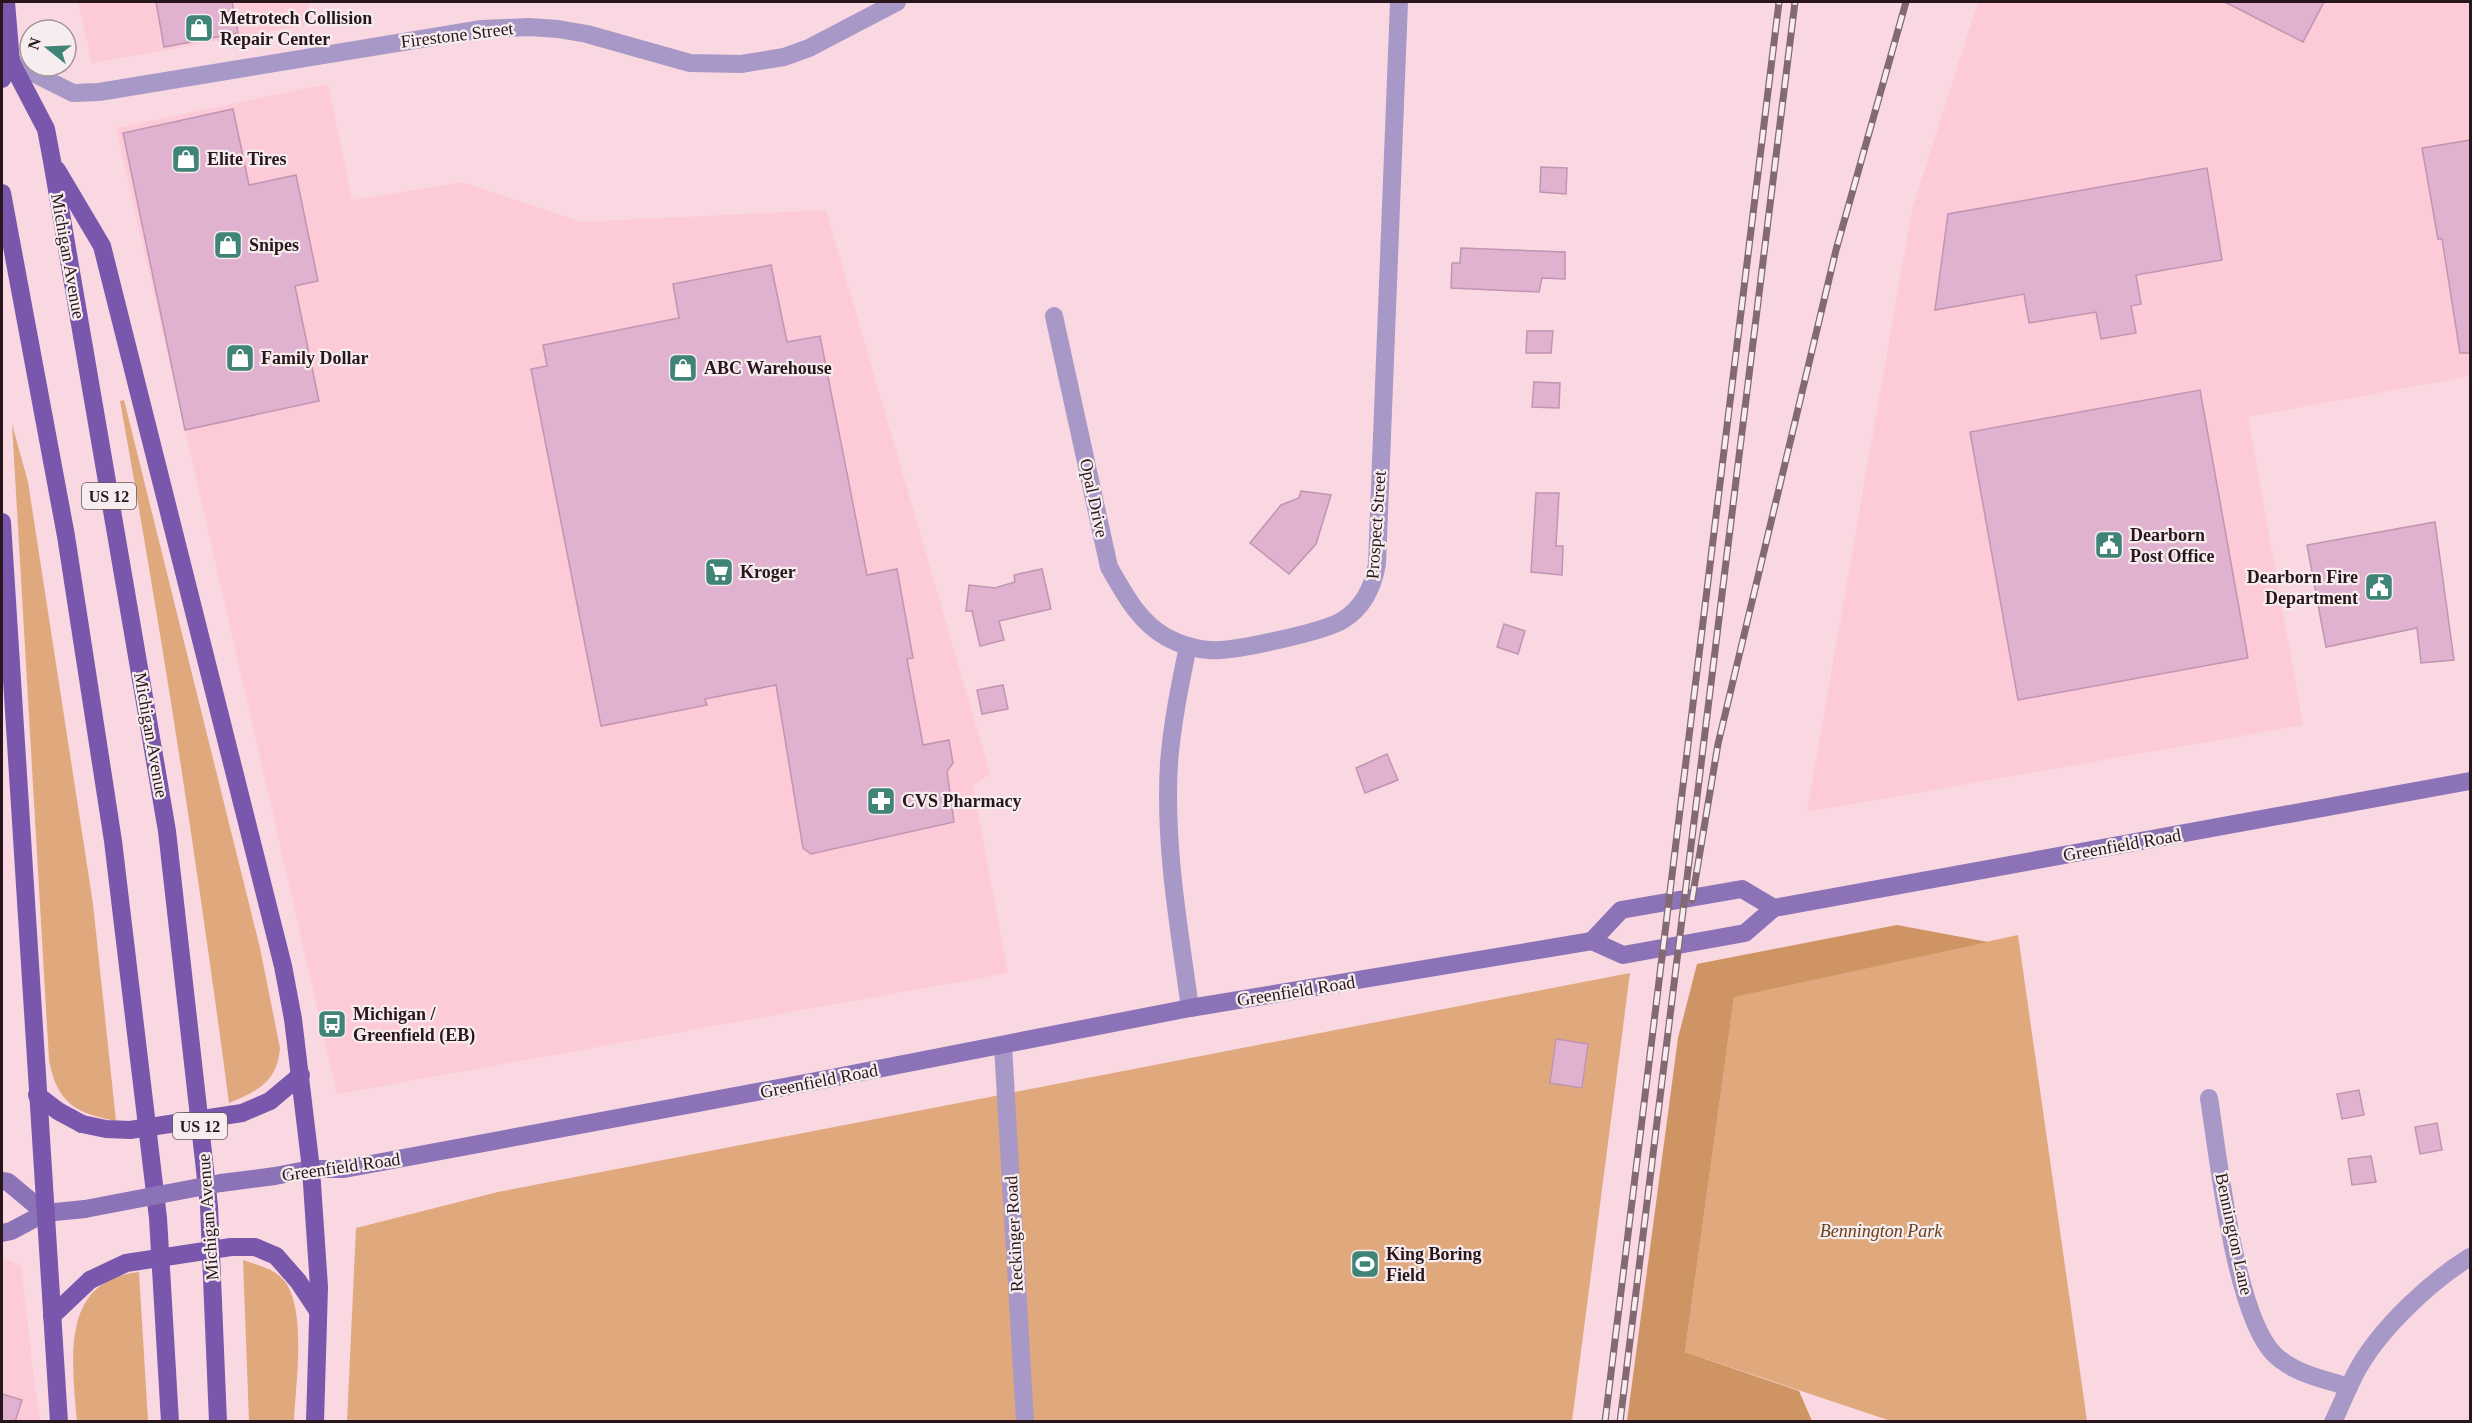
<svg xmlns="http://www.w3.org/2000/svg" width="2472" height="1423" viewBox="0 0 2472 1423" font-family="Georgia,serif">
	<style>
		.built { fill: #fdcad8 }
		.green { fill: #e0a97d }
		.forest { fill: #cf9464 }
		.building { fill: #e0b2cf; stroke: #c194b1; stroke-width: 1.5 }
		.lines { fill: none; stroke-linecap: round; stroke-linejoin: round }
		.minor { stroke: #a898c7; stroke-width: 18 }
		.secondary { stroke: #8c73b8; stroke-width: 18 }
		.primary { stroke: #7857ac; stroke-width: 18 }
		.rail-casing { stroke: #836a72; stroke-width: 7 }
		.rail { stroke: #f7ecee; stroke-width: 4.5; stroke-dasharray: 14; stroke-linecap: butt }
		.secondary-bridge { stroke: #8c73b8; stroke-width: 18 }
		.primary-bridge { stroke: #7857ac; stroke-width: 18 }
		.labels { text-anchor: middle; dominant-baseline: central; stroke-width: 4.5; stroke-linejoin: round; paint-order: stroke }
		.shield { fill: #f7ecee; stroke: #67565b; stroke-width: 1.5 }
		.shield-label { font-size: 16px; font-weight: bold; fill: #29161c }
		.poi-label { font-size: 18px; font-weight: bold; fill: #29161c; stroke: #f7ecee; text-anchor: start }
		.street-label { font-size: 18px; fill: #29161c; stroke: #f7ecee }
		.park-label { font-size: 18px; font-style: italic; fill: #69411d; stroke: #f7ecee }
	</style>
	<rect width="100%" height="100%" fill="#f9d8e1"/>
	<g class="built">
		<polygon points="78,2 308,2 313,24 92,63"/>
		<polygon points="1978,2 2470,2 2470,376 2248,417 2303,725 1807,812 1912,210"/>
		<polygon points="328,84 352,200 463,182 581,222 826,210 990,774 973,786 1008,973 337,1094 116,128"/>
		<polygon points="2,1257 21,1266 35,1388 41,1421 2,1421"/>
	</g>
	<g class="green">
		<path d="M124 400 260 948 280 1048C277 1083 257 1091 229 1103 198 868 162 634 120 401Z"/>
		<path d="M12 424 28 482 93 904 116 1121C75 1113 57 1103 49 1060Z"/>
		<polygon points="2018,935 2087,1421 1891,1421 1685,1352 1734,996"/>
		<polygon points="1630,973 1572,1421 347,1422 356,1228 498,1192"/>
		<path d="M243 1260C254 1264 268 1267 277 1274 310 1295 295 1387 294 1421H249Z"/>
		<path d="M139 1272 148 1421 77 1422C73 1362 58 1281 139 1272Z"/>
	</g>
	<polygon class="forest" points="1897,925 1988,942 1734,997 1685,1352 1799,1391 1812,1421 1627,1421 1678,1038 1697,964"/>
	<g class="building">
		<polygon points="156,2 232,2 238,33 164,47"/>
		<polygon points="2225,2 2324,2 2303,42"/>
		<polygon points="233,109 249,185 296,175 318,281 295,286 319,401 185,430 123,133"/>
		<polygon points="2470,140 2470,353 2460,353 2442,239 2438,239 2422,148"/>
		<polygon points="1541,167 1567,168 1566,194 1540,192"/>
		<polygon points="2207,168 2222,260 2136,275 2141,304 2131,306 2136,333 2101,339 2096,312 2029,323 2024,294 1935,310 1948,214"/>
		<polygon points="1461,248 1565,252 1565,279 1542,278 1539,292 1451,288 1452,263 1460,263"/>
		<polygon points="771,265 787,342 820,336 867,575 897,569 913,658 907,659 923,745 949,740 953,763 947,771 954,822 811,854 803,848 776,685 705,699 707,705 601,726 531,369 547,366 543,345 679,318 673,284"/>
		<polygon points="1527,331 1553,331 1551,353 1526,353"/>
		<polygon points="1534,382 1560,383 1559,408 1532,407"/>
		<polygon points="2200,390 2248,658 2018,700 1970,432"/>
		<polygon points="1301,491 1331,495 1316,544 1289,574 1250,543 1281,505 1299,498"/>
		<polygon points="1536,493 1559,493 1556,546 1563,546 1562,575 1531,572"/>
		<polygon points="2435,522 2454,660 2421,663 2417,628 2326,647 2307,545"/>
		<polygon points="1042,569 1051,609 999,621 1004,640 980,646 972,611 966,611 969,585 995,588 1015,582 1014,575"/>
		<polygon points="1504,624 1525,631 1518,654 1497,647"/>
		<polygon points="1003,685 1008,709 982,714 977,690"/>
		<polygon points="1387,754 1398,780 1365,793 1356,768"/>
		<polygon points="1556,1039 1588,1044 1582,1088 1550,1083"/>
		<polygon points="2359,1090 2364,1115 2342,1119 2337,1094"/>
		<polygon points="2437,1123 2442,1150 2420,1154 2415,1127"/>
		<polygon points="2371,1156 2376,1182 2352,1185 2348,1159"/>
		<polygon points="2,1394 22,1400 15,1422 2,1422"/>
	</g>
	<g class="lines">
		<g class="minor">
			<polyline points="11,62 73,93 99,92 482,29 529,27 558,29 587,34 690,63 741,64 784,57 809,48 897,2"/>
			<path d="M1054 316 1109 567C1124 593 1138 621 1166 637 1179 644 1195 649 1209 650 1232 652 1324 632 1343 620 1364 607 1373 587 1377 564L1399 2"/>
			<path d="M1188 646C1180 685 1172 724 1169 763 1164 845 1179 927 1190 1008"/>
			<polyline points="1003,1046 1025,1422"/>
			<path d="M2209 1098C2218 1156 2235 1315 2274 1354 2294 1374 2324 1379 2349 1387"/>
			<path d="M2333 1422C2342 1404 2349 1384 2359 1367 2382 1327 2431 1281 2470 1257"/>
		</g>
		<g class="secondary">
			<polyline points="1592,941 1621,910 1742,889 1774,908"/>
			<polyline points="2,1181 8,1182 45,1213"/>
			<polyline points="221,1183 275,1176 311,1169 344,1169 816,1081 1190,1008 1592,941 1623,955 1745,933 1774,908 2470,781"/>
			<polyline points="2,1233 11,1231 45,1213 85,1209"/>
		</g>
		<g class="primary">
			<polyline points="6,2 11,62 46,129 52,161 167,831 209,1206 218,1422"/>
			<polyline points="2,79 11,62"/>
			<polyline points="57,170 102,246 283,966 293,1019 311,1169 319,1287 315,1422"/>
			<polyline points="2,193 66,536 113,841 158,1218 170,1422"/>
			<polyline points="2,522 59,1422"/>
			<polyline points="37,1095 58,1111 82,1124"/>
			<polyline points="270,1101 301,1075"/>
			<polyline points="276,1256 298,1281 318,1311"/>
			<polyline points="52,1316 90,1280"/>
		</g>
		<g class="rail-casing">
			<g id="rail">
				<polyline points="1692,900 1718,744 1836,250 1906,2"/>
				<polyline points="1605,1422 1779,2"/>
				<polyline points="1620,1422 1795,2"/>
			</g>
		</g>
		<use href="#rail" class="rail"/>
		<polyline class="secondary-bridge" points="85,1209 221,1183"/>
		<g class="primary-bridge">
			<polyline points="82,1124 106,1129 130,1130 242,1113 270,1101"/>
			<polyline points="90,1280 126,1263 231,1247 255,1247 276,1256"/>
		</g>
	</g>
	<defs>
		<g id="shop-square" transform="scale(1.5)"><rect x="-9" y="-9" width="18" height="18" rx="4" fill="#408377" stroke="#f7ecee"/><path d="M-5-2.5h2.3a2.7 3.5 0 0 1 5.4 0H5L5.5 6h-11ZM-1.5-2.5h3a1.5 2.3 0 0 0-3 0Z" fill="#fff"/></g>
		<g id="civic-square" transform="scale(1.5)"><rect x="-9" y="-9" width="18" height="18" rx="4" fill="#408377" stroke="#f7ecee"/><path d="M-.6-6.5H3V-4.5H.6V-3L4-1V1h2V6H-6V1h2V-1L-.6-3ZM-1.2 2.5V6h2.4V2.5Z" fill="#fff"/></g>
		<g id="supermarket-square" transform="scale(1.5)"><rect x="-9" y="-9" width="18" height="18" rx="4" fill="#408377" stroke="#f7ecee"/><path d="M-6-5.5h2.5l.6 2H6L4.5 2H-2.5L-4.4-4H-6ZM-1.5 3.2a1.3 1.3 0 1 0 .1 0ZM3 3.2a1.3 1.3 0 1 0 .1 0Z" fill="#fff"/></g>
		<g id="pharmacy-square" transform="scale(1.5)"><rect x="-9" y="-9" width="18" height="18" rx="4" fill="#408377" stroke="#f7ecee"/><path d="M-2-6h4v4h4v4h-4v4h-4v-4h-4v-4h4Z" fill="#fff"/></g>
		<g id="bus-square" transform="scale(1.5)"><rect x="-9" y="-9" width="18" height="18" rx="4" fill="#408377" stroke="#f7ecee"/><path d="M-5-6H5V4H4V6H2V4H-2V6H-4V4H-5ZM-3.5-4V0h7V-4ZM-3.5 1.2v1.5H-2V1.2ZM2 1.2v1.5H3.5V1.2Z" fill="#fff"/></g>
		<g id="stadium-square" transform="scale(1.5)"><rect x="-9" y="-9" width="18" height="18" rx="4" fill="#408377" stroke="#f7ecee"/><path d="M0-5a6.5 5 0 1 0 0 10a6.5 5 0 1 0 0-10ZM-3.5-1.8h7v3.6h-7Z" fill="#fff"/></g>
	</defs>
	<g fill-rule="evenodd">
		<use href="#shop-square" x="199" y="28"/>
		<use href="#shop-square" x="186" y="159"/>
		<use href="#shop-square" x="228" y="245"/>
		<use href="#shop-square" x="240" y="358"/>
		<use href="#shop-square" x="683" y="368"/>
		<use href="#civic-square" x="2109" y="545"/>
		<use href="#supermarket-square" x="719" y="572"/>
		<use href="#civic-square" x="2379" y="587"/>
		<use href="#pharmacy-square" x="881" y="801"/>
		<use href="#bus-square" x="332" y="1024"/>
		<use href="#stadium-square" x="1365" y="1264"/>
	</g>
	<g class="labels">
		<g class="shield">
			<rect x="82" y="483" width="54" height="26" rx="4.5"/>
			<rect x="173" y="1113" width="54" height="26" rx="4.5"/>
		</g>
		<g class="shield-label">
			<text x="109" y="496">US 12</text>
			<text x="200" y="1126">US 12</text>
		</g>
		<g class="poi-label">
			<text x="220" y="18">Metrotech Collision<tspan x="220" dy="21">Repair Center</tspan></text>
			<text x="207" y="159">Elite Tires</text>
			<text x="249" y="245">Snipes</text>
			<text x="261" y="358">Family Dollar</text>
			<text x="704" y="368">ABC Warehouse</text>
			<text x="2130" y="535">Dearborn<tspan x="2130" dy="21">Post Office</tspan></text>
			<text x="740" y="572">Kroger</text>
			<text x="2358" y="577" text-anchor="end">Dearborn Fire<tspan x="2358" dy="21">Department</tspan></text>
			<text x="902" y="801">CVS Pharmacy</text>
			<text x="353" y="1014">Michigan /<tspan x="353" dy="21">Greenfield (EB)</tspan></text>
			<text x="1386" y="1254">King Boring<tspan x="1386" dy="21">Field</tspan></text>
		</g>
		<g class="street-label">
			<text transform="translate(457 35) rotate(-7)">Firestone Street</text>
			<text transform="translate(68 256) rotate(80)">Michigan Avenue</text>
			<text transform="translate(1094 498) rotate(78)">Opal Drive</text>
			<text transform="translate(1376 525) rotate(-86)">Prospect Street</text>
			<text transform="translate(151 735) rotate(80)">Michigan Avenue</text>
			<text transform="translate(2122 845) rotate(-10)">Greenfield Road</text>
			<text transform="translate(1296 991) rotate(-9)">Greenfield Road</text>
			<text transform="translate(819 1081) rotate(-11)">Greenfield Road</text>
			<text transform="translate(341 1167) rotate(-8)">Greenfield Road</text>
			<text transform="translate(208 1217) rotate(-94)">Michigan Avenue</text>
			<text transform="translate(1014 1234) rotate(-93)">Reckinger Road</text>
			<text transform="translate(2234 1234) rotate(78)">Bennington Lane</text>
		</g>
		<g class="park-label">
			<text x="1881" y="1231">Bennington Park</text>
		</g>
	</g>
	<rect width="2472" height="1423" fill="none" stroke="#29161c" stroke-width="6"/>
	<g transform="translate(48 48) rotate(288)"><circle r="28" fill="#f7ecee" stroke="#a5969a" stroke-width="1.5"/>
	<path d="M0-4.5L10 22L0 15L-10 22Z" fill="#408377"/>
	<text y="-9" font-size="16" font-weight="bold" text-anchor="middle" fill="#29161c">N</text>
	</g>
</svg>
